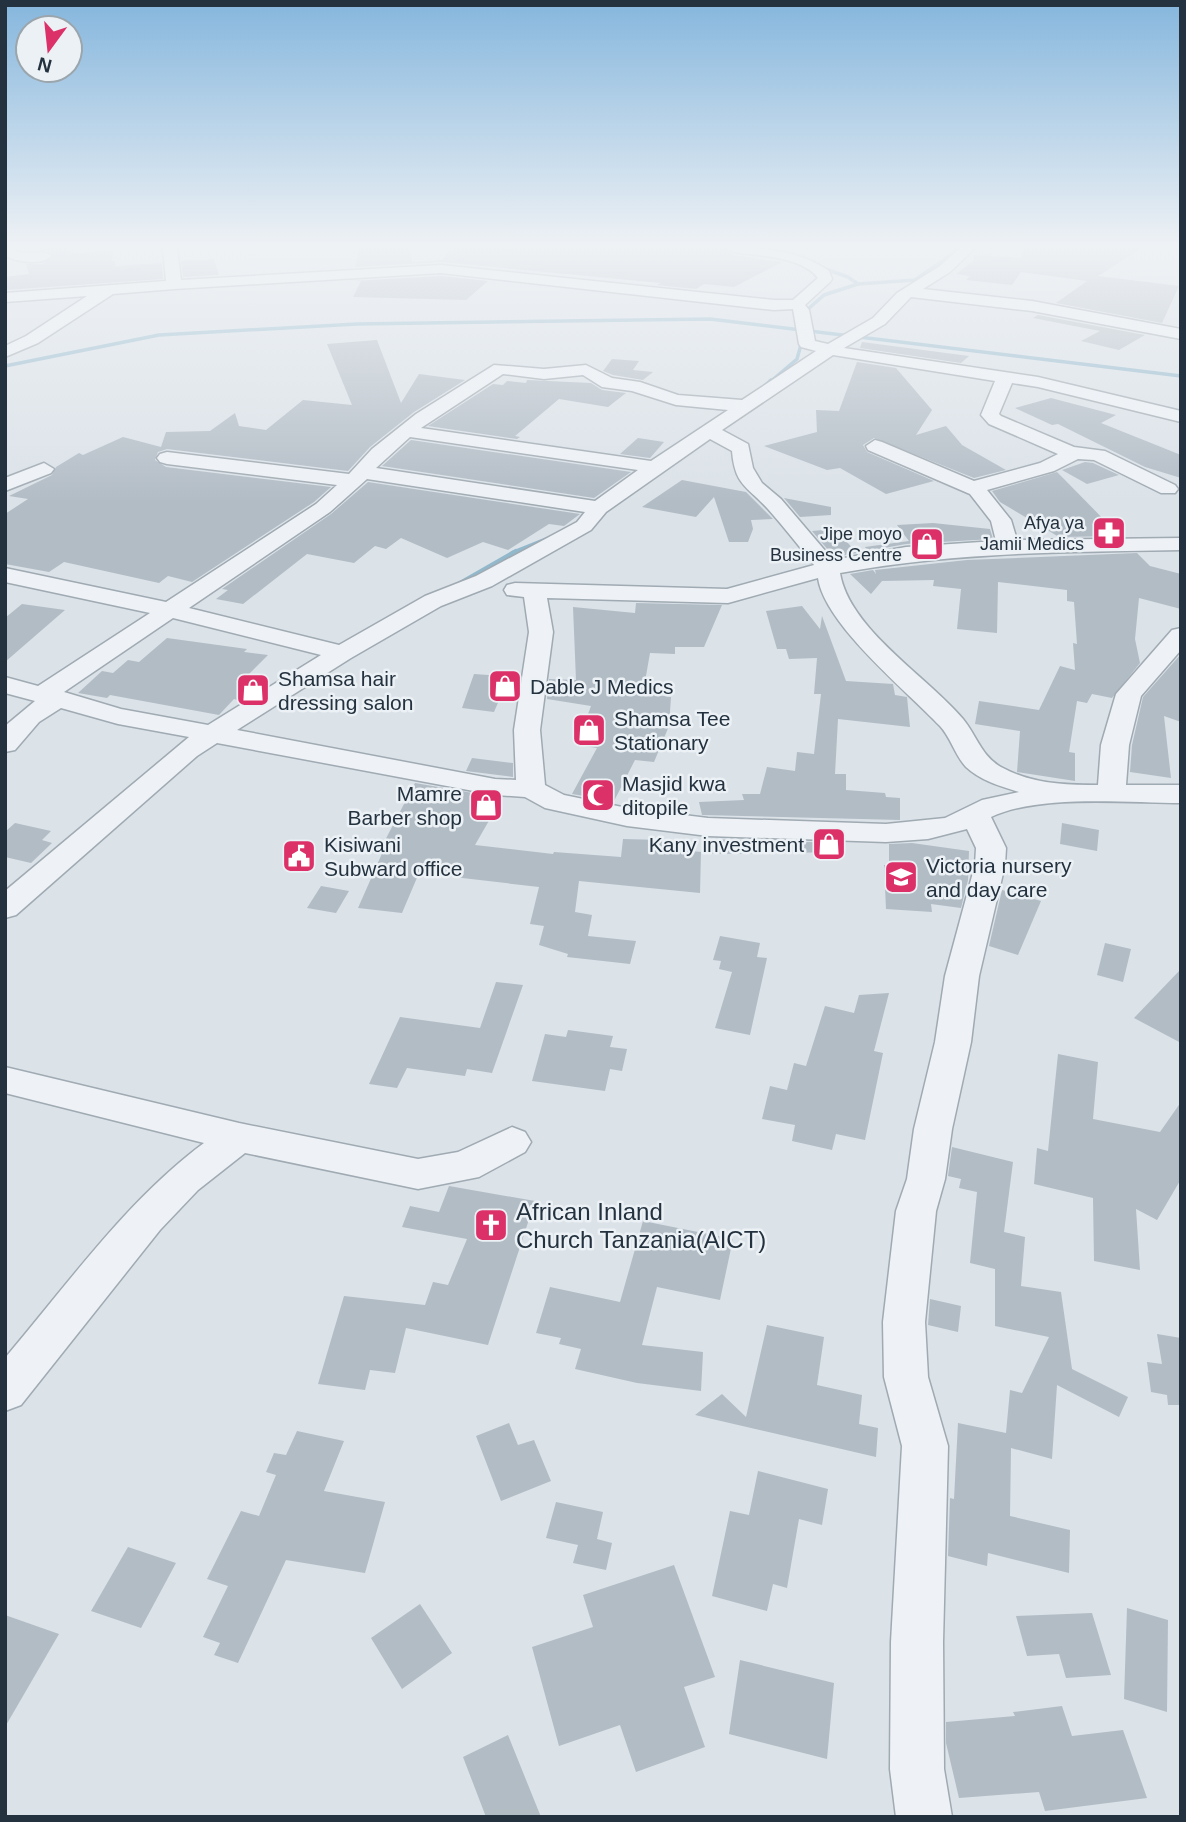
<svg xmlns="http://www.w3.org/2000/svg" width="1186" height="1822" viewBox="0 0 1186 1822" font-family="Helvetica,sans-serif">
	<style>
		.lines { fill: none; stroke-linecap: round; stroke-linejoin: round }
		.stream-far2 { stroke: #92b8cc; stroke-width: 3.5 }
		.stream-far1 { stroke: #92b8cc; stroke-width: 5 }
		.stream { stroke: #92b8cc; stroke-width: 6 }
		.building { fill: #b2bcc5 }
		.street-casing { stroke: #a0aab2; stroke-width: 3 }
		.street { fill: #eef2f6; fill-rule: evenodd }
		.labels { text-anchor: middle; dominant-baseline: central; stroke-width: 5; stroke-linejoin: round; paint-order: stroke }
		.far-poi-label { font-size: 18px; fill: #24323f; stroke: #ebf1f5; text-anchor: end }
		.poi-label { font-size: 21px; fill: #24323f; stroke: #ebf1f5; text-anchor: start }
		.near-poi-label { font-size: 24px; fill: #24323f; stroke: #ebf1f5; text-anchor: start }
	</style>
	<rect width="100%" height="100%" fill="#dbe2e8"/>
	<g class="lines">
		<g class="stream-far2">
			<polyline points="817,266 848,277 858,284"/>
			<polyline points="801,310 807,310 824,295 858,284 915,280 961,248"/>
			<polyline points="5,366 159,335 357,324 710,319 1181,376"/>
			<polyline points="769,383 797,359 803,337"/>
		</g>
		<g class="stream-far1">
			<polyline points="766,386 771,381"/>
			<polyline points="513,553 548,539"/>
		</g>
		<polyline class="stream" points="460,584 516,552"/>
	</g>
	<g class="building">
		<polygon points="29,248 66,248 71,253 112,251 112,261 115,261 115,266 162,263 163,279 5,290 5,277 29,274 26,264 42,264 54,257 49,251"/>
		<polygon points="360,248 409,248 412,262 442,260 453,248 724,248 733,255 782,262 734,287 704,284 696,289 657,285 661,283 441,262 355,267"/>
		<polygon points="1023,248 1142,248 1098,276 1179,286 1162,323 1056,303 1087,281 1021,272 1012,285 966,280 970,276 956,274 973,261 974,255 1022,258"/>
		<polygon points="214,259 219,275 183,277 181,261"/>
		<polygon points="441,276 488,281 466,300 353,297 361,281 352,281"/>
		<polygon points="1038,315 1145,335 1119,350 1081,341 1100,331 1033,318"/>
		<polygon points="377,340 401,403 419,374 465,380 414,412 370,447 348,471 167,449 158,452 155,460 166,467 331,487 314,502 192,582 168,576 159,583 64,562 49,572 5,564 5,514 28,499 9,496 52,475 56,467 79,453 83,455 123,437 161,447 166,432 210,431 235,413 239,426 266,430 303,400 352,405 327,344"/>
		<polygon points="862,342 969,356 961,363 860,348"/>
		<polygon points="612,359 639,361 633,370 653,372 643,380 613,375 603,371"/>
		<polygon points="857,362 896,368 932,410 916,435 946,426 962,445 1006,470 974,478 874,438 863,445 867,452 934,481 886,494 840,468 827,470 764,446 817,432 816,410 839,411"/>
		<polygon points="527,380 591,383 602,390 626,393 608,407 559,399 515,436 520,437 517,439 428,426 493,384 503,385 507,381 526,383"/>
		<polygon points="1051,398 1116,415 1101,423 1181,455 1181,478 1145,467 1058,424 1052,425 1015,408"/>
		<polygon points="638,438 664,442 650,458 620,454"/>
		<polygon points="411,440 631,472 594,498 382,466"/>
		<polygon points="1085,462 1093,463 1119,475 1087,484 1062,470"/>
		<polygon points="1057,472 1065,480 1120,536 1059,537 1000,502 992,491"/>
		<polygon points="682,480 746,492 773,519 751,520 753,529 748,542 729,542 714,497 696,517 642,507"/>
		<polygon points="368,482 580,514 564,526 549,524 508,550 483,542 447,558 401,538 386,549 375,546 354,563 307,554 243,604 216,599 228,590 222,589 331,514"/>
		<polygon points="784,498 831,507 831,515 800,517"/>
		<polygon points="933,523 990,529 993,539 906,544 867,551 865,547 909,541 897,525"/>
		<polygon points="835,529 857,553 834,557 812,531"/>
		<polygon points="1137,553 1150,566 1181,574 1181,609 1139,598 1135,639 1140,663 1112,698 1092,694 1087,703 1077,701 1069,752 1075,753 1075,781 1017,772 1020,731 975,724 979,701 1039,710 1060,666 1075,670 1073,643 1077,644 1074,602 1067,601 1067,590 998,582 997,633 957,629 961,589 933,586 934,580 882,581 871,594 850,574 873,570 876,574 875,570 967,560"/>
		<polygon points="636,603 722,605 704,647 675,647 675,654 650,653 643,693 671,697 669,726 654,762 635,760 614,801 572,794 597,748 584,746 586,742 578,741 591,706 547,699 549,679 576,680 573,607 635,613"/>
		<polygon points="22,604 65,610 5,662 5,618"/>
		<polygon points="802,606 820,629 822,616 846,681 893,684 895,695 907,697 910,727 838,719 835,774 846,774 846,790 885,793 886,797 900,798 900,820 702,815 699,802 744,800 742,794 760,794 767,767 795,771 797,752 814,754 821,694 814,694 817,658 789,659 786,649 777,649 766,611"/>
		<polygon points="167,638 247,649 244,652 268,655 245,678 260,681 240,701 234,699 219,715 110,695 107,698 78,693 102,671 113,673 128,660 139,662"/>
		<polygon points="1181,654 1181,722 1164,716 1171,778 1130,772 1132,745 1143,697"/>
		<polygon points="474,674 519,677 517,694 503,691 494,712 462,708"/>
		<polygon points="472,758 513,763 513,777 466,771"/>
		<polygon points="415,783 502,798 475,845 553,854 554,852 621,857 623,839 662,840 662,848 701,852 700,893 579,881 575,912 592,915 588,936 636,941 630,964 567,957 568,954 539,945 544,926 530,924 539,887 419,873 402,913 358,908 384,849 381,848"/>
		<polygon points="15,823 51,831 42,840 52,843 31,863 5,857 5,832"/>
		<polygon points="1062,823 1099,830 1097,851 1060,844"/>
		<polygon points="707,839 842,843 843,852 711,854"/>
		<polygon points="912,843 969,851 968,880 961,908 931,904 932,912 886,909 884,865 889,865 889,844"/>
		<polygon points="321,886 349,891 336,913 307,908"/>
		<polygon points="1002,890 1041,901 1018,955 989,946"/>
		<polygon points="720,936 760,943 757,957 767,958 750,1035 715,1028 732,972 719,969 721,961 713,960"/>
		<polygon points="1105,943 1131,949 1123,982 1097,975"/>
		<polygon points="1181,969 1181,1043 1134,1018"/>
		<polygon points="496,982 523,985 492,1073 467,1069 465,1076 407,1068 397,1088 369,1084 400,1017 480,1028"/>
		<polygon points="889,993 874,1051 883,1053 865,1140 836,1134 832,1150 792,1141 795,1125 762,1119 770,1086 787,1090 794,1063 806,1066 825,1006 854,1013 859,995"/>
		<polygon points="568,1030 613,1036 610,1047 627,1049 622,1071 610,1069 605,1091 532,1081 545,1034 566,1037"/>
		<polygon points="1058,1054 1098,1062 1093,1119 1160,1132 1181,1102 1181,1179 1157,1220 1136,1209 1140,1270 1094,1261 1093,1198 1034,1184 1037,1148 1048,1151"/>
		<polygon points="952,1147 1013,1162 1004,1232 1025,1237 1021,1286 1061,1292 1072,1369 1128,1397 1119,1417 1057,1385 1052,1459 1011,1448 1010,1516 1070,1530 1069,1573 988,1553 987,1566 948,1556 950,1498 954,1499 958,1423 1006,1433 1010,1390 1022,1393 1049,1337 995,1326 995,1269 970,1263 977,1192 959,1188 961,1179 948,1176"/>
		<polygon points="449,1186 535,1201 488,1345 406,1328 395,1373 370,1370 365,1390 318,1384 344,1296 425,1305 433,1282 448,1285 467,1239 402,1227 410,1206 439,1212"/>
		<polygon points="643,1221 733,1239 720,1300 657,1287 642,1345 703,1352 701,1391 637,1383 575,1369 581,1349 559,1344 561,1338 536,1333 550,1287 620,1302"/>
		<polygon points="930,1299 961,1306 958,1332 928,1325"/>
		<polygon points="767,1325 824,1337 817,1385 862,1395 859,1424 878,1428 876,1457 695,1415 722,1394 746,1417"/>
		<polygon points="1157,1334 1181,1338 1181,1405 1168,1405 1167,1395 1151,1392 1147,1362 1162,1364"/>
		<polygon points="509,1423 518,1445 534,1440 551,1481 501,1501 476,1436"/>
		<polygon points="297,1431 344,1441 324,1491 385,1502 365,1573 286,1560 238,1663 214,1655 220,1643 203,1637 228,1586 207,1579 241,1511 259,1516 276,1475 266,1472 274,1453 286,1455"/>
		<polygon points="758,1471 828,1489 822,1525 799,1519 787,1588 773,1584 767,1611 712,1596 730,1511 749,1515"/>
		<polygon points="556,1502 603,1512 597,1539 612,1543 606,1570 573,1563 578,1545 546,1538"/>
		<polygon points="128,1547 176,1563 141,1628 91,1611"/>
		<polygon points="674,1565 715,1677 684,1687 705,1747 636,1772 620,1725 559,1746 532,1647 593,1627 583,1595"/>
		<polygon points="420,1604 452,1653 402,1689 371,1638"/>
		<polygon points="1127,1608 1168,1620 1167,1712 1124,1699"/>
		<polygon points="1092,1613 1111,1675 1066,1678 1059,1654 1027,1656 1016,1616"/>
		<polygon points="5,1615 59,1634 5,1727"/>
		<polygon points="740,1660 834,1683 827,1759 729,1734"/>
		<polygon points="1062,1706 1072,1736 1123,1730 1147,1798 1045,1811 1039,1792 959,1798 946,1743 946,1722 1015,1716 1013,1712"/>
		<polygon points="508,1735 514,1750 541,1817 486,1817 463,1757"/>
	</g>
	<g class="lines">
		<g class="street-casing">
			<g id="street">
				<path d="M5 248H16V251C28 256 43 248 52 256 40 266 19 262 5 256Z"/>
				<path d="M163 248H177L181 280 441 265 774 300H793L818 278C801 256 758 256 733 252L726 248C761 247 799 250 829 271L832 279 830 282 805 305 809 310 815 341 828 344 873 318 897 293 940 266 960 248H975L950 272 923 289 1032 301 1181 329V339L1032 311 911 297 885 324 844 348 1038 377 1181 411V422L1038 387 1012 383 999 414 1001 416 1074 447 1105 451 1175 485 1178 489 1175 493H1161L1094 460 1078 459 1054 471 987 490 1011 520 1017 540 1181 538V550C1066 552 953 552 840 573 849 629 928 677 963 719 977 736 982 758 1003 768 1033 784 1065 785 1098 785L1101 745 1116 694 1172 630 1181 628V650L1141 696 1129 745 1126 785H1181V803C1126 803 1040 794 991 817L1006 848 1005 865 979 976 971 1042 952 1129 945 1179 936 1211 925 1322 928 1377 948 1446 943 1642 944 1769 952 1817H896L890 1769 891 1642 902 1446 884 1377 883 1322 896 1211 907 1179 914 1129 935 1042 945 976 975 865 976 848 967 829 928 839 886 842 708 836 627 826 545 808 525 797 495 795 217 743 197 756 16 915 5 918V891L189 737 118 724 61 708 39 722 15 750 5 752V726L35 701 5 693V677L38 686 150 613 5 582V568L166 602 316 504 337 485 167 464 160 462 157 458 160 454 167 452 349 474 372 449 416 414 494 365 544 369 586 365 612 378 640 382 678 395 742 400 816 351 801 347 799 344 793 309 774 310 441 273 174 289 113 294 38 343 5 357V346L26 336 87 296 5 302V293L166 281ZM833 355 995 381 981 415 989 424 1058 454 1040 463 974 481 882 442 875 440 866 446 868 450 970 494 991 521 996 541 906 547 833 560 781 499 762 483 753 468 748 444 722 430ZM503 374 544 379 583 375 602 387 632 391 676 405 728 410 651 461 421 428ZM410 437 638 470 595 501 376 468ZM710 439 732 451C735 486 747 486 768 509 784 527 799 546 814 565L727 589 515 583 507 585 504 590 507 595 524 597 529 632 514 730 516 780 495 779 237 730 351 658 441 606 492 586 591 530 606 512ZM367 479 585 512 577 522 476 576 425 596 339 645 189 608 330 512ZM818 578C825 625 907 691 940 726 951 738 955 755 966 767 981 781 1000 786 1019 792L982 800 945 818 886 824 708 818 627 808 564 795 545 785 540 730 553 632 547 598 728 603ZM173 618 321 655 208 725 121 709 64 692Z"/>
				<polygon points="44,463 54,469 51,473 5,491 5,478"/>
				<path d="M5 1067 239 1123 418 1159 458 1152 512 1127 525 1132 531 1142 525 1152 479 1177 418 1189 245 1153 198 1190 160 1230 21 1405 5 1411V1358C68 1284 126 1201 204 1143L5 1093Z"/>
			</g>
		</g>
		<use href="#street" class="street"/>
	</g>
	<linearGradient id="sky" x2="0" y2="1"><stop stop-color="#85b6dd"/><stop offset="0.49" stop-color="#eff2f5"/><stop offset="1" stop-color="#eff2f5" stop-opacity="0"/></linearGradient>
	<rect width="1186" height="503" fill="url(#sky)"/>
	<defs>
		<g id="pharmacy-square" transform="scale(1.75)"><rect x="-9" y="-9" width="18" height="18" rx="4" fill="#dc3168" stroke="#ebf1f5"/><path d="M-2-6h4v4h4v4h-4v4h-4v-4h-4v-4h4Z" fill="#fff"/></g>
		<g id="shop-square" transform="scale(1.75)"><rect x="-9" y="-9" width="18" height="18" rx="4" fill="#dc3168" stroke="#ebf1f5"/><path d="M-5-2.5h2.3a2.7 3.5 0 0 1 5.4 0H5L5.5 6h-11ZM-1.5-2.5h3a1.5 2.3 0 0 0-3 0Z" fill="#fff"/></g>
		<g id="mosque-square" transform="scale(1.75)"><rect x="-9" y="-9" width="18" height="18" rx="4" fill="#dc3168" stroke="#ebf1f5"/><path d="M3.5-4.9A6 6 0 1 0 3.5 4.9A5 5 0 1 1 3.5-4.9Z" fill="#fff"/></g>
		<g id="civic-square" transform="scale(1.75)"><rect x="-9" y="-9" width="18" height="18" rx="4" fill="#dc3168" stroke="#ebf1f5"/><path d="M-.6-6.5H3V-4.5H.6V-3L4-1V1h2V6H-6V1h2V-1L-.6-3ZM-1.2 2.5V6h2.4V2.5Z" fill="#fff"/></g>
		<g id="school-square" transform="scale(1.75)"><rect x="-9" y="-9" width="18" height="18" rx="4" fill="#dc3168" stroke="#ebf1f5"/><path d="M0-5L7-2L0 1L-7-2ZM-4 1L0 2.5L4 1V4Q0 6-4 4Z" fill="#fff"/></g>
		<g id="church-square" transform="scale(1.75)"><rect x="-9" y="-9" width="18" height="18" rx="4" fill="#dc3168" stroke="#ebf1f5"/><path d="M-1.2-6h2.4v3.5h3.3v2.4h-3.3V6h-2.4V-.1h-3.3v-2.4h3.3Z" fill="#fff"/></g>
	</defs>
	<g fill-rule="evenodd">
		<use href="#pharmacy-square" x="1109" y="533"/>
		<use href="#shop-square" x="927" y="544"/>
		<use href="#shop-square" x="505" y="686"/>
		<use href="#shop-square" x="253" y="690"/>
		<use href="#shop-square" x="589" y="730"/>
		<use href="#mosque-square" x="598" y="795"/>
		<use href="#shop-square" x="486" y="805"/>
		<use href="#shop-square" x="829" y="844"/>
		<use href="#civic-square" x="299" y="856"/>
		<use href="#school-square" x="901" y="877"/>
		<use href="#church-square" x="491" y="1225"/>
	</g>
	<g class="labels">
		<g class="far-poi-label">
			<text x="1084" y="523">Afya ya<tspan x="1084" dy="21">Jamii Medics</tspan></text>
			<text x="902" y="534">Jipe moyo<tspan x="902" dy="21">Business Centre</tspan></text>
		</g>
		<g class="poi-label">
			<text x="278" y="678">Shamsa hair<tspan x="278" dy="24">dressing salon</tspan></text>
			<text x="530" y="686">Dable J Medics</text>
			<text x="614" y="718">Shamsa Tee<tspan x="614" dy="24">Stationary</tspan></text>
			<text x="622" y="783">Masjid kwa<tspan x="622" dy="24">ditopile</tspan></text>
			<text x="462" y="793" text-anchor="end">Mamre<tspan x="462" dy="24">Barber shop</tspan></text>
			<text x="324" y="844">Kisiwani<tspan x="324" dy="24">Subward office</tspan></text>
			<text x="804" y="844" text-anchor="end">Kany investment</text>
			<text x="926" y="865">Victoria nursery<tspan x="926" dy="24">and day care</tspan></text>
		</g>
		<g class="near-poi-label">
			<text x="516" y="1211">African Inland<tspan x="516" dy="28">Church Tanzania(AICT)</tspan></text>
		</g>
	</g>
	<rect width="1186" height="1822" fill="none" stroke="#24323f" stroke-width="14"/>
	<g transform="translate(49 49) rotate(195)"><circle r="33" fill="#ebf1f5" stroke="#9ba5ac" stroke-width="2"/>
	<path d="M0-5L12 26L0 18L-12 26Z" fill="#dc3168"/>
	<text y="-10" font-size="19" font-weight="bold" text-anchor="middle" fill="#24323f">N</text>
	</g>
</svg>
